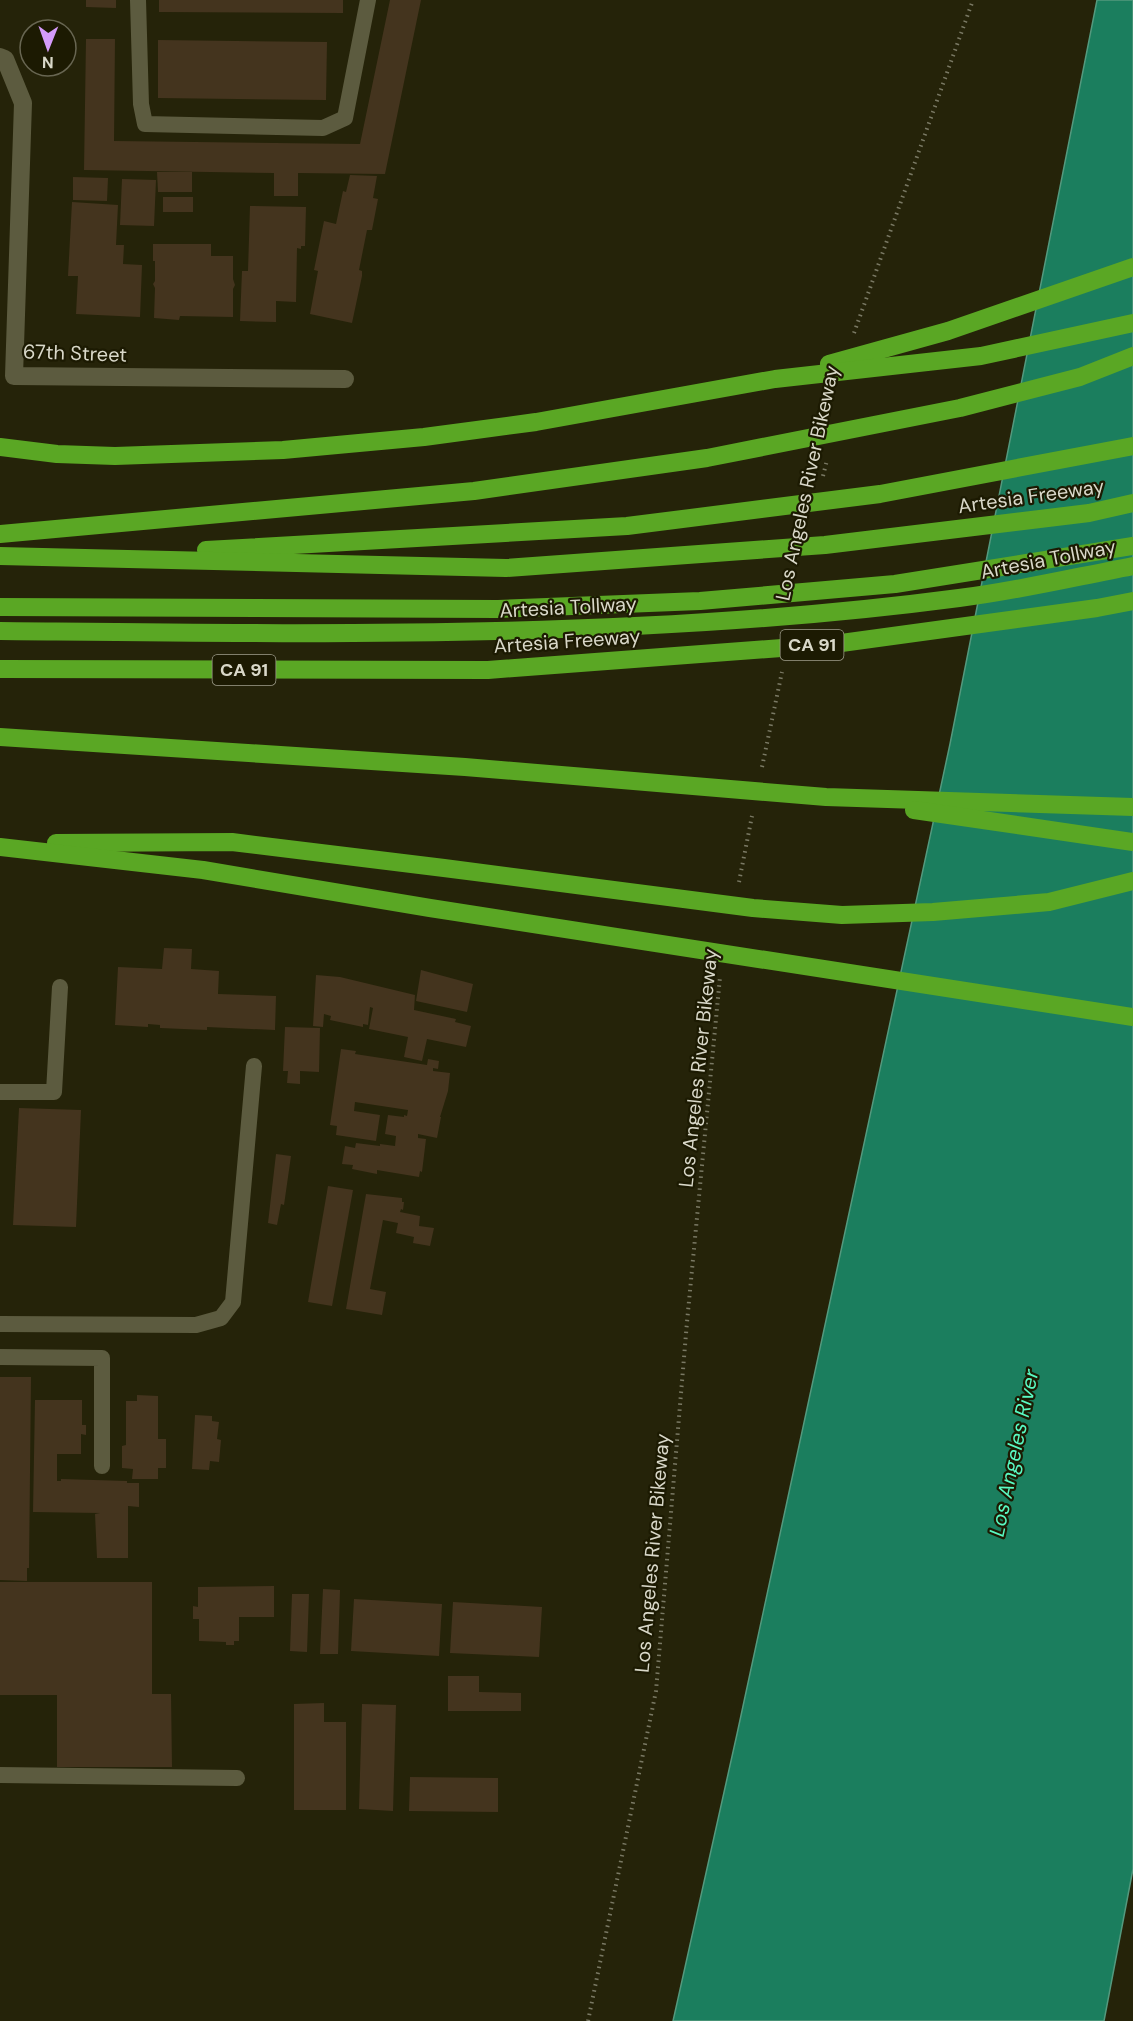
<svg xmlns="http://www.w3.org/2000/svg" width="1133" height="2021" viewBox="0 0 1133 2021" font-family="'DM Sans',sans-serif">
	<style>
		.water { fill: #1b7e5e; stroke: #54997e; stroke-width: 1.5 }
		.building { fill: #44341e }
		.lines { fill: none; stroke-linecap: round; stroke-linejoin: round }
		.path { stroke: #7a7964; stroke-width: 4; stroke-dasharray: 1.5 4.5; stroke-linecap: butt }
		.lane { stroke: #5c5b3f; stroke-width: 16 }
		.street { stroke: #5c5b3f; stroke-width: 18 }
		.highway { stroke: #5aa724; stroke-width: 18 }
		.labels { text-anchor: middle; dominant-baseline: central; stroke-width: 4.5; stroke-linejoin: round; paint-order: stroke }
		.shield { fill: #1c1a02; stroke: #a09f8d; stroke-width: 1.5 }
		.shield-label { font-size: 18px; font-weight: bold; fill: #d9d8c9 }
		.street-label { font-size: 20px; fill: #d9d8c9; stroke: #1c1a02 }
		.water-label { font-size: 21px; font-style: italic; fill: #59fac3; stroke: #1c1a02 }
	</style>
	<rect width="100%" height="100%" fill="#252309"/>
	<polygon class="water" points="1097,0 1133,0 1133,1869 1104,2021 673,2021 737,1734 950,744"/>
	<g class="building">
		<polygon points="86,0 116,0 116,8 86,7"/>
		<polygon points="159,0 343,0 343,13 159,12"/>
		<polygon points="390,0 421,0 385,174 298,173 298,196 274,196 274,173 84,170 86,39 115,39 114,141 360,144"/>
		<polygon points="158,40 327,42 326,100 158,98"/>
		<polygon points="157,172 192,172 192,192 158,192"/>
		<polygon points="350,175 377,176 373,198 378,199 372,230 367,230 359,270 362,271 362,276 352,323 310,314 318,271 314,270 324,221 336,224 343,191 346,192"/>
		<polygon points="73,177 108,178 107,201 73,200"/>
		<polygon points="122,179 156,180 154,226 120,225"/>
		<rect x="163" y="197" width="30" height="15"/>
		<polygon points="72,202 118,205 116,245 124,245 123,264 142,265 140,317 76,314 78,276 68,276"/>
		<polygon points="250,206 306,207 305,246 301,246 301,249 297,248 296,302 276,301 276,322 240,321 242,271 248,271"/>
		<polygon points="153,244 211,244 211,256 233,256 233,279 235,285 233,289 233,317 180,316 179,320 154,318 155,288 153,284 155,281 155,261 153,261"/>
		<polygon points="164,948 192,949 191,969 219,971 218,994 276,996 275,1030 207,1027 207,1030 160,1028 160,1025 148,1024 148,1027 115,1025 118,967 162,969"/>
		<polygon points="421,970 473,984 467,1012 416,1001"/>
		<polygon points="316,975 340,977 415,995 414,1010 456,1019 455,1022 471,1026 466,1047 427,1039 422,1061 404,1057 408,1037 369,1029 373,1008 370,1007 368,1025 363,1024 363,1027 330,1020 331,1016 324,1014 323,1027 313,1026"/>
		<polygon points="285,1027 320,1028 319,1072 300,1071 300,1084 287,1083 288,1071 283,1071"/>
		<polygon points="341,1049 356,1051 355,1054 427,1065 428,1059 439,1061 438,1069 433,1068 433,1071 450,1073 448,1091 440,1117 441,1117 437,1138 418,1134 418,1138 426,1139 422,1172 420,1171 419,1177 377,1170 377,1174 352,1169 353,1165 342,1164 345,1146 355,1148 356,1143 380,1146 380,1144 395,1146 396,1136 385,1134 388,1115 404,1117 404,1115 407,1116 408,1110 355,1102 354,1111 380,1115 376,1141 336,1135 337,1126 330,1125"/>
		<polygon points="19,1108 81,1110 76,1227 13,1225"/>
		<polygon points="276,1154 291,1156 284,1205 281,1204 277,1225 268,1223"/>
		<polygon points="328,1186 353,1190 332,1306 308,1302"/>
		<polygon points="366,1194 402,1198 402,1202 404,1202 403,1210 401,1209 400,1212 420,1216 419,1226 434,1228 430,1246 413,1243 414,1237 396,1233 398,1223 383,1220 370,1289 386,1292 382,1315 346,1309"/>
		<polygon points="0,1377 31,1377 29,1568 27,1568 27,1581 0,1580"/>
		<polygon points="137,1395 158,1396 158,1439 166,1439 166,1468 158,1468 158,1479 132,1479 133,1469 122,1468 122,1446 126,1445 126,1401 137,1401"/>
		<polygon points="35,1400 82,1400 82,1425 86,1425 86,1435 81,1434 81,1454 57,1454 57,1481 61,1481 61,1479 127,1481 127,1483 139,1483 139,1507 128,1506 128,1558 97,1558 95,1514 100,1513 33,1512"/>
		<polygon points="195,1415 212,1416 212,1421 219,1422 217,1439 221,1440 219,1462 210,1461 209,1470 192,1469"/>
		<polygon points="0,1582 152,1582 152,1694 171,1694 172,1767 57,1767 57,1695 0,1695"/>
		<polygon points="274,1586 274,1617 239,1617 239,1641 234,1641 234,1645 226,1645 226,1642 199,1641 199,1619 193,1619 193,1606 198,1607 198,1587"/>
		<polygon points="323,1589 340,1590 338,1654 320,1654"/>
		<polygon points="292,1594 309,1594 307,1652 290,1651"/>
		<polygon points="354,1599 442,1604 439,1656 351,1651"/>
		<polygon points="453,1602 542,1607 539,1657 450,1653"/>
		<polygon points="448,1676 479,1676 479,1692 521,1693 521,1711 448,1711"/>
		<polygon points="324,1703 324,1722 346,1722 346,1810 294,1810 294,1704"/>
		<polygon points="362,1704 396,1705 393,1811 359,1809"/>
		<polygon points="410,1777 498,1778 498,1812 409,1811"/>
	</g>
	<g class="lines">
		<g class="path">
			<polyline points="854,333 973,0"/>
			<polyline points="823,476 827,460"/>
			<polyline points="762,767 782,672"/>
			<polyline points="739,882 752,816"/>
			<polyline points="588,2021 656,1691 687,1322 720,977"/>
		</g>
		<g class="lane">
			<polyline points="138,0 141,104 145,124 323,128 345,118 368,0"/>
			<polyline points="0,1092 54,1092 60,987"/>
			<polyline points="0,1324 196,1325 221,1318 233,1302 254,1066"/>
			<polyline points="0,1357 102,1358 102,1466"/>
			<polyline points="0,1775 237,1778"/>
		</g>
		<polyline class="street" points="0,57 5,59 23,103 14,376 345,379"/>
		<g class="highway">
			<polyline points="829,364 948,331 1133,267"/>
			<polyline points="0,447 57,454 115,456 283,450 424,437 536,422 775,379 981,356 1133,323"/>
			<polyline points="0,534 474,491 707,458 960,408 1080,377 1133,356"/>
			<polyline points="206,550 627,526 880,494 1133,446"/>
			<polyline points="0,556 506,568 825,545 1089,513 1133,503"/>
			<polyline points="0,607 498,609 700,601 895,584 1133,546"/>
			<path d="M0 631C320 634 641 640 959 598 1017 591 1075 577 1133 566"/>
			<polyline points="0,669 488,670 834,644 1097,608 1133,601"/>
			<polyline points="0,737 465,767 826,797 1133,807"/>
			<polyline points="914,810 1133,842"/>
			<polyline points="56,843 232,842 444,868 753,908 842,915 933,912 1049,902 1133,881"/>
			<polyline points="0,847 203,870 430,908 1133,1017"/>
		</g>
	</g>
	<g class="labels">
		<g class="shield">
			<rect x="780.5" y="630" width="63" height="30" rx="4.5"/>
			<rect x="212.5" y="655" width="63" height="30" rx="4.5"/>
		</g>
		<g class="shield-label">
			<text x="812" y="645">CA 91</text>
			<text x="244" y="670">CA 91</text>
		</g>
		<g class="street-label">
			<text transform="translate(75 353) rotate(2)">67th Street</text>
			<text transform="translate(807 483) rotate(-78)">Los Angeles River Bikeway</text>
			<text transform="translate(1031 496) rotate(-8)">Artesia Freeway</text>
			<text transform="translate(1048 559) rotate(-11)">Artesia Tollway</text>
			<text transform="translate(568 607) rotate(-3)">Artesia Tollway</text>
			<text transform="translate(567 641) rotate(-4)">Artesia Freeway</text>
			<text transform="translate(698 1068) rotate(-84)">Los Angeles River Bikeway</text>
			<text transform="translate(652 1553) rotate(-85)">Los Angeles River Bikeway</text>
		</g>
		<g class="water-label">
			<text transform="translate(1014 1453) rotate(-78)">Los Angeles River</text>
		</g>
	</g>
	<g transform="translate(48 48) rotate(181)"><circle r="28" fill="#1c1a02" stroke="#686652" stroke-width="1.5"/>
	<path d="M0-4.5L10 22L0 15L-10 22Z" fill="#d59bfb"/>
	<text y="-9" font-size="16" font-weight="bold" text-anchor="middle" fill="#d9d8c9">N</text>
	</g>
</svg>
